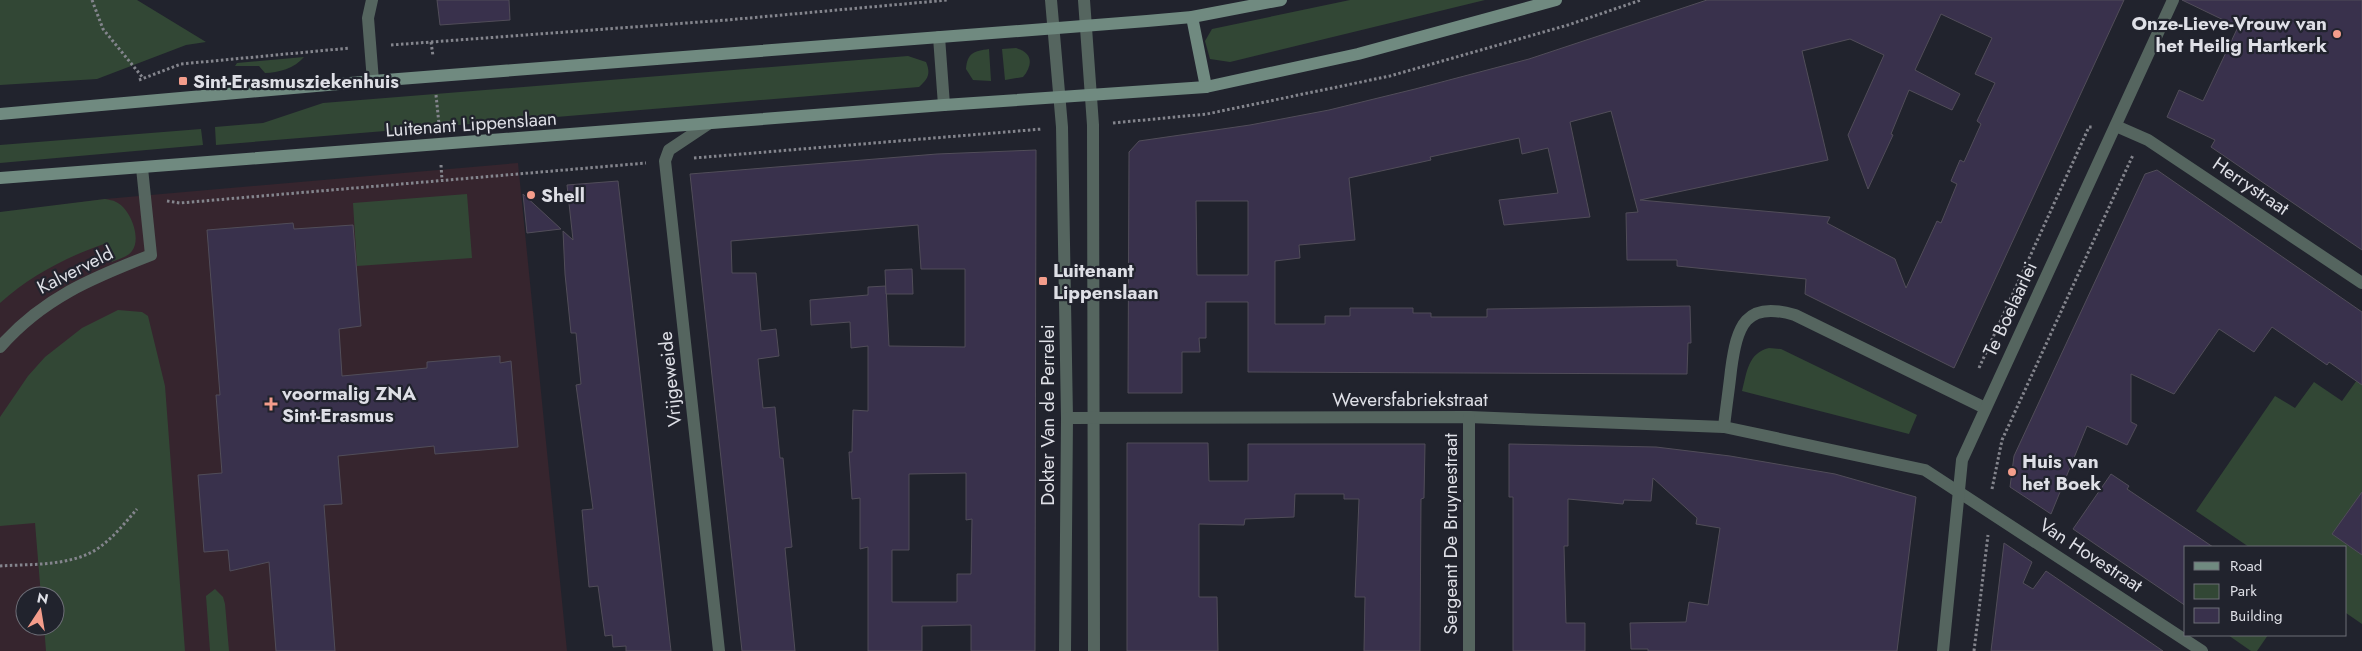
<svg xmlns="http://www.w3.org/2000/svg" width="2362" height="651" viewBox="0 0 2362 651" font-family="Jost,sans-serif">
	<style>
		.medical { fill: #36252e; fill-rule: evenodd }
		.green { fill: #324735 }
		.building { fill: #39314c; stroke: #514d59; fill-rule: evenodd }
		.lines { fill: none; stroke-linecap: round; stroke-linejoin: round }
		.path { stroke: #84858d; stroke-width: 3; stroke-dasharray: 2.5 2.5; stroke-linecap: butt }
		.service { stroke: #55655f; stroke-width: 12 }
		.minor { stroke: #55655f; stroke-width: 12 }
		.secondary { stroke: #708a80; stroke-width: 12 }
		.poi-dot { fill: #f49d8b; stroke: #21232d; stroke-width: 2 }
		.labels { text-anchor: middle; dominant-baseline: central; stroke-width: 4.5; stroke-linejoin: round; paint-order: stroke }
		.poi-label { font-size: 19px; font-weight: bold; fill: #dedfe6; stroke: #21232d; text-anchor: start }
		.street-label { font-size: 19px; fill: #dedfe6; stroke: #21232d }
	</style>
	<rect width="100%" height="100%" fill="#21232d"/>
	<path class="medical" d="M518 163 567 651H0V213L105 199ZM25 596H55V626H25Z"/>
	<g class="green">
		<polygon points="0,0 137,0 206,42 186,45 97,79 0,85"/>
		<polygon points="1350,0 1485,0 1230,62 1210,59 1205,41 1212,29"/>
		<path d="M1016 48C1033 53 1033 65 1023 77L1005 80 1002 49Z"/>
		<path d="M989 49 991 81 973 80 966 69C967 53 974 51 989 49Z"/>
		<path d="M908 56 926 62C931 74 928 79 919 87L216 145 215 127 263 123 323 103Z"/>
		<path d="M304 57C295 68 278 73 265 73L259 66H235L237 63Z"/>
		<polygon points="201,129 203,145 0,163 0,145"/>
		<polygon points="467,194 472,258 357,266 353,203"/>
		<path d="M105 199C109 200 113 200 116 202 130 208 142 238 132 251 128 257 118 259 112 262L104 244C66 257 30 276 0 303V212Z"/>
		<polygon points="118,310 142,312 148,316 165,386 185,651 46,651 44,626 55,626 55,596 41,596 35,523 0,526 0,417 28,376 45,357 82,328"/>
		<path d="M1769 348 1781 349 1917 415 1909 434 1742 391C1747 372 1748 353 1769 348Z"/>
		<polygon points="2362,373 2362,624 2346,613 2346,547 2249,547 2196,511 2275,396 2295,408 2314,382 2342,401"/>
		<polygon points="215,589 223,597 225,604 229,651 210,651 206,596"/>
		<polygon points="2228,635 2268,635 2257,651 2251,651"/>
	</g>
	<g class="building">
		<polygon points="437,0 509,0 510,20 440,25"/>
		<path d="M1707 0H2124L1954 368 1805 294 1806 279 1677 266V260H1627L1626 213 1638 212 1611 111 1570 122 1590 217 1504 225 1499 200 1558 193 1548 148 1522 154 1519 138 1430 157 1431 160 1349 178 1355 240 1299 245 1300 258 1275 261V324H1325V316H1350V308H1413V313H1431V317H1487V309L1690 306 1691 343H1688L1687 374 1248 372V302H1206V338H1199L1200 352H1182V393H1128L1129 152 1139 141 1250 125 1329 110 1415 89 1529 59ZM1941 14 1992 38 1975 74 1995 83 1977 121 1981 124 1964 162 1960 160 1951 181 1957 184 1941 223 1937 221 1906 288 1895 259 1827 223 1830 217 1640 200 1828 160 1802 51 1850 39 1884 55 1848 135 1868 189 1893 135 1891 134 1909 90 1952 110 1960 94 1915 70ZM1196 201H1248V275H1197Z"/>
		<polygon points="2182,0 2362,0 2362,250 2211,147 2215,140 2167,117 2179,90 2203,101 2238,27"/>
		<path d="M1036 150 1035 651H971V625L922 626V651H868V547L860 549V498L852 499 849 452H852L853 410 868 411V346L851 348 850 322 811 325 810 300 868 295V287L886 286 889 346 965 347V269H921L918 225 731 241 732 273H756L761 331 776 329 779 356 758 359 763 408 775 407 780 458H783L792 547 785 548 795 651H742L690 174 937 154ZM966 473V520L972 519 971 574H957V602H892V550H909V474Z"/>
		<polygon points="2157,170 2362,312 2362,385 2329,362 2327,365 2272,327 2254,352 2219,329 2174,394 2131,374 2131,422 2137,425 2127,445 2087,426 2051,514 2010,487 2014,456 2145,174"/>
		<polygon points="618,181 632,302 671,651 626,651 626,646 613,647 612,635 605,636 598,586 589,587 582,510 593,509 576,385 581,384 576,333 571,333 565,274 563,231 573,240 567,185"/>
		<polygon points="523,194 561,229 527,233"/>
		<polygon points="293,223 294,229 353,225 361,326 339,329 342,376 427,368 427,362 500,356 500,363 511,361 518,447 435,454 434,446 338,456 342,504 324,505 335,651 276,651 269,562 230,571 228,550 204,552 198,475 222,473 216,395 220,395 207,230"/>
		<polygon points="912,269 913,294 886,294 885,270"/>
		<polygon points="1127,443 1208,443 1209,481 1248,481 1248,444 1425,444 1424,498 1421,499 1420,651 1364,651 1365,597 1355,597 1359,499 1344,499 1344,494 1295,494 1294,517 1245,519 1244,525 1199,524 1199,597 1217,597 1218,651 1127,651"/>
		<polygon points="1509,444 1656,447 1730,456 1835,474 1916,497 1897,651 1648,651 1648,649 1631,649 1630,623 1686,622 1689,602 1708,605 1720,528 1696,524 1697,518 1653,478 1651,501 1624,500 1623,504 1568,499 1568,546 1564,546 1566,623 1585,623 1585,651 1513,651 1513,497 1509,497"/>
		<polygon points="2111,474 2129,486 2127,489 2213,547 2186,547 2186,606 2073,529"/>
		<polygon points="2362,492 2362,555 2332,534"/>
		<polygon points="2004,543 2032,562 2023,583 2033,589 2046,571 2163,651 1991,651"/>
	</g>
	<g class="lines">
		<g class="path">
			<polyline points="92,0 103,29 143,78"/>
			<polyline points="431,42 433,56"/>
			<polyline points="391,45 727,20 948,0"/>
			<polyline points="139,80 181,64 350,48"/>
			<polyline points="436,95 439,124"/>
			<polyline points="1113,123 1207,114 1390,76 1568,25 1641,0"/>
			<polyline points="694,158 1042,129"/>
			<polyline points="441,165 442,180"/>
			<polyline points="167,201 180,203 646,163"/>
			<polyline points="1979,368 2089,127 2093,127"/>
			<polyline points="1992,489 2002,440 2133,155"/>
			<path d="M0 566C30 564 65 566 92 552 110 542 124 524 137 509"/>
			<polyline points="1974,651 1988,535"/>
		</g>
		<path class="service" d="M0 347C43 298 92 278 151 255L142 168"/>
		<g class="minor">
			<polyline points="372,0 368,18 373,81"/>
			<polyline points="1051,0 1062,127 1067,418 1065,651"/>
			<polyline points="1084,0 1093,125 1094,651"/>
			<polyline points="939,37 944,105"/>
			<polyline points="708,124 669,150 665,161 719,651"/>
			<polyline points="2116,126 2148,140 2362,283"/>
			<polyline points="1067,418 1469,417 1724,427 1925,470 2202,651"/>
			<path d="M1724 427C1726 408 1729 389 1731 370 1737 326 1745 300 1795 315L1985 408"/>
			<polyline points="1469,651 1469,417"/>
			<polyline points="1943,651 1962,460 2173,0"/>
		</g>
		<g class="secondary">
			<polyline points="1192,17 1206,87"/>
			<polyline points="0,114 373,81 1147,21 1192,17 1281,0"/>
			<polyline points="0,178 944,105 1206,87 1358,54 1556,0"/>
		</g>
	</g>
	<g class="poi-dot">
		<circle cx="2337" cy="34" r="5"/>
		<rect x="178" y="76" width="10" height="10" rx="2.5"/>
		<circle cx="531" cy="195" r="5"/>
		<rect x="1038" y="276" width="10" height="10" rx="2.5"/>
		<path d="M268.5 396.5h5v5h5v5h-5v5h-5v-5h-5v-5h5z"/>
		<circle cx="2012" cy="472" r="5"/>
	</g>
	<g class="labels">
		<g class="poi-label">
			<text x="2327" y="23" text-anchor="end">Onze-Lieve-Vrouw van<tspan x="2327" dy="22">het Heilig Hartkerk</tspan></text>
			<text x="193" y="81">Sint-Erasmusziekenhuis</text>
			<text x="541" y="195">Shell</text>
			<text x="1053" y="270">Luitenant<tspan x="1053" dy="22">Lippenslaan</tspan></text>
			<text x="282" y="393">voormalig ZNA<tspan x="282" dy="22">Sint-Erasmus</tspan></text>
			<text x="2022" y="461">Huis van<tspan x="2022" dy="22">het Boek</tspan></text>
		</g>
		<g class="street-label">
			<text transform="translate(471 124) rotate(-4)">Luitenant Lippenslaan</text>
			<text transform="translate(2251 186) rotate(34)">Herrystraat</text>
			<text transform="translate(75 270) rotate(-27)">Kalverveld</text>
			<text transform="translate(2010 309) rotate(-65)">Te Boelaarlei</text>
			<text transform="translate(670 379) rotate(-96)">Vrijgeweide</text>
			<text x="1410" y="399">Weversfabriekstraat</text>
			<text transform="translate(1047 415) rotate(-90)">Dokter Van de Perrelei</text>
			<text transform="translate(1450 534) rotate(-90)">Sergeant De Bruynestraat</text>
			<text transform="translate(2091 555) rotate(33)">Van Hovestraat</text>
		</g>
	</g>
	<rect x="2184" y="546" width="162" height="90" fill="#21232d" stroke="#6d6e77"/>
	<rect x="2194" y="562" width="25" height="8" fill="#708a80" stroke="#6d6e77"/>
	<text x="2230" y="571" font-size="15" fill="#dedfe6">Road</text>
	<rect x="2194" y="584" width="25" height="15" fill="#324735" stroke="#6d6e77"/>
	<text x="2230" y="596" font-size="15" fill="#dedfe6">Park</text>
	<rect x="2194" y="608" width="25" height="15" fill="#39314c" stroke="#6d6e77"/>
	<text x="2230" y="621" font-size="15" fill="#dedfe6">Building</text>
	<g transform="translate(40 611) rotate(12)"><circle r="24" fill="#21232d" stroke="#6d6e77"/>
	<path d="M0-4L9 19L0 12L-9 19Z" fill="#f49d8b"/>
	<text y="-8" font-size="14" font-weight="bold" text-anchor="middle" fill="#dedfe6">N</text>
	</g>
</svg>
